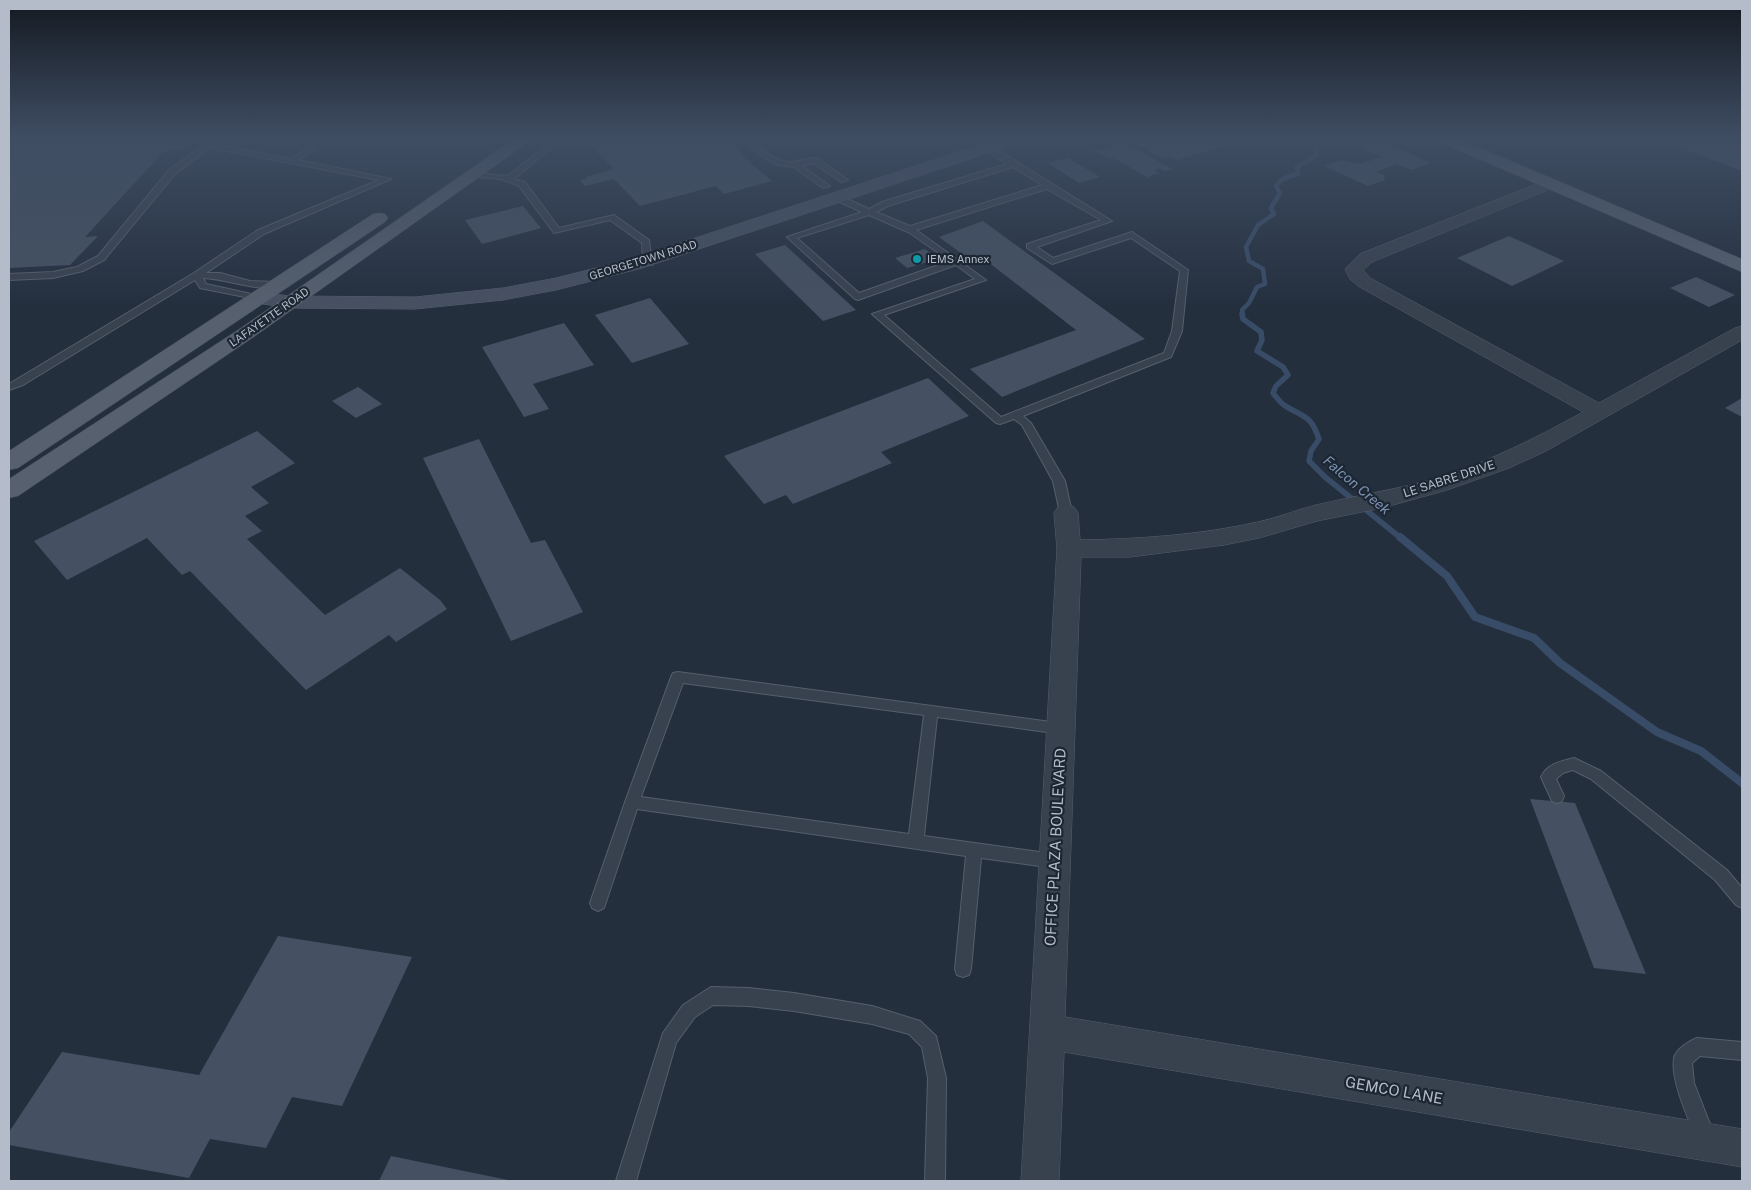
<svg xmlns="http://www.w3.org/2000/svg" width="1751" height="1190" viewBox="0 0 1751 1190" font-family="'Public Sans',sans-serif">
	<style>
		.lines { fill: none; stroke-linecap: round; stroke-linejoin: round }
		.stream-far2 { stroke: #394c67; stroke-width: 4.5 }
		.stream-far1 { stroke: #394c67; stroke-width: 5.5 }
		.stream { stroke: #394c67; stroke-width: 8 }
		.building { fill: #455162 }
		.lane-casing { stroke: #565f6c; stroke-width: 2 }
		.street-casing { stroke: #565f6c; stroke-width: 1 }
		.secondary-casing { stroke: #565f6c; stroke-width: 1 }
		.primary-casing { stroke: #414a57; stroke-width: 1 }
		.lane { fill: #38414e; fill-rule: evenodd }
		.street { fill: #38414e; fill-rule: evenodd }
		.secondary { fill: #465061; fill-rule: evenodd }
		.primary { fill: #56606e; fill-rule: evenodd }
		.culture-dot { fill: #0f9aa8; stroke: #1d2633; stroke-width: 2 }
		.labels { text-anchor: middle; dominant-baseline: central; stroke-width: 4.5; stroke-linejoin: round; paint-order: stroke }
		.far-poi-label { font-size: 11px; fill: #b4bcc9; stroke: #1d2633; text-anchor: start }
		.far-street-label { font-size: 11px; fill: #b4bcc9; stroke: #1d2633 }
		.street-label { font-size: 12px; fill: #b4bcc9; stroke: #1d2633 }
		.water-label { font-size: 14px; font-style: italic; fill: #7c92b1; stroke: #1d2633 }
		.near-street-label { font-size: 15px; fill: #b4bcc9; stroke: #1d2633 }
	</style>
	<rect width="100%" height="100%" fill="#242f3e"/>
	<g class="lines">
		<path class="stream-far2" d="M1243 315 1242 310 1249 303 1257 287 1265 284 1263 269 1249 261 1246 247 1258 225 1274 214 1271 208 1280 193 1276 186C1281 178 1289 176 1298 174L1297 167 1317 155 1315 145 1304 139"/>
		<path class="stream-far1" d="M1242 314 1243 319 1261 332 1262 340 1257 351 1283 367 1288 375 1276 386 1273 393C1277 398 1281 404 1287 407 1306 418 1311 416 1319 439L1311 451 1309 461 1325 477 1402 539"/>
		<polyline class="stream" points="1400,537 1447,576 1475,617 1534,638 1560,663 1657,732 1701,751 1742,783"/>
	</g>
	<g class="building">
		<polygon points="9,139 193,139 182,150 164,151 85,237 98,236 70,265 9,268"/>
		<polygon points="572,139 727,139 743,153 740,154 772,181 724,194 716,186 640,206 614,179 585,186 580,180 586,179 585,177 614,169 589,144 569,142"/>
		<polygon points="1126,139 1244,139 1244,140 1178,160 1170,156 1161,158"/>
		<polygon points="1343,139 1379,139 1431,163 1411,170 1397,164 1376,172 1384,175 1385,180 1368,186 1324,166 1341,160 1360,164 1381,157"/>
		<polygon points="1657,139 1737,139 1742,141 1742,171"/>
		<polygon points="1124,142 1172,169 1165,171 1159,168 1154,170 1159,173 1149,176 1151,179 1115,159 1109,158 1095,151"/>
		<polygon points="1068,158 1100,177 1079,183 1048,163"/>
		<polygon points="523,206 541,228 482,244 465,220"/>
		<polygon points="983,221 1145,339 1002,397 970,369 1076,330 979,255 969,259 939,237"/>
		<polygon points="1509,236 1564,261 1512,286 1457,258"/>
		<polygon points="785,245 856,310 823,321 755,254"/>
		<polygon points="925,249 938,259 907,268 895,258"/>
		<polygon points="1696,277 1735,295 1709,307 1670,288"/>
		<polygon points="650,298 689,344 632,363 595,315"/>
		<polygon points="564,323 594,365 533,384 549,409 524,417 482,347"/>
		<polygon points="928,378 969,416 881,452 892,463 793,504 786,495 764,504 724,456"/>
		<polygon points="358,387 382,404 356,418 332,401"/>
		<polygon points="1742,398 1742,417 1725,408"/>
		<polygon points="257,431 295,463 251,487 269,503 245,516 262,531 247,539 325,615 400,568 440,600 447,609 396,642 389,635 306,690 190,571 182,575 147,538 67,580 34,541"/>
		<polygon points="479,439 531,543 545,540 583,612 511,641 423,458"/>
		<polygon points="1530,799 1575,803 1646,974 1594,968"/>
		<polygon points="278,936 412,957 342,1106 292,1097 266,1148 210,1139 189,1178 9,1145 9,1132 62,1052 199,1075"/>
		<polygon points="391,1156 508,1180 508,1181 379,1181"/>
	</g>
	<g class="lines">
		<g class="lane-casing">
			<g id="lane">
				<path d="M212 139H220L215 144 290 159 324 139H333L298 160 391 179 264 234 206 273H220L250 281 279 282 282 283V287C256 292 229 279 203 278L206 284 260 296V300L200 288 195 280 23 385 9 390V384L194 273 258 230 379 180 210 148 175 174 104 260 83 271 53 278 9 280V274L53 272 77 267 98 256 169 170Z"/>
				<polygon points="554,139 562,139 514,179 525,182 559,228 614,215 649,240 652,265 646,265 643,260 642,243 610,220 554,233 519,186 501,179 474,177 470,175 474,173 508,176"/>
				<path d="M742 139C757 139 767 157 782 161 795 165 805 157 817 158L848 180 841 182 813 163 802 166 830 186 823 188 794 167 778 165 766 159Z"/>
				<path d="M985 146H991L1112 221 1037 247 1053 258 1132 232 1188 270 1182 331 1171 357 1023 416 1031 423 1065 481 1072 513 1066 517 1060 513 1053 481 1022 425 1014 419 1000 424 996 423 872 314 975 279 956 265 858 300 855 299 787 237 862 212 835 200V196H841L869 209 882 202 1007 164 985 150ZM1013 167 1042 185 910 226 876 212 888 206ZM1047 189 1101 220 1027 244V248L1052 264 1131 238 1180 271 1172 331 1164 353 1001 417 884 315 986 280 916 230ZM869 215 910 233 950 261 859 293 797 238Z"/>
				<path d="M678 672 1066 724 1068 728 1066 732 1061 734 937 717 924 836 1054 854 1060 856 1062 861 1060 866 1054 868 981 858 971 969 969 975 963 977 957 975 955 969 966 856 637 809 604 908 598 911 592 908 590 903 625 802 671 677 673 673ZM683 683 924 715 909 834 641 797Z"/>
				<path d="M1574 758 1601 771 1727 870 1742 888V908L1736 905 1715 880 1591 779 1573 770 1563 773 1556 779 1564 796 1562 801 1557 803 1552 801 1541 777C1547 764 1561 761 1574 758Z"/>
				<polygon points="711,987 749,988 794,993 872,1006 920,1021 936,1036 946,1078 945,1181 925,1181 928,1078 922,1047 909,1034 872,1024 794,1011 749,1006 713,1005 695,1017 676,1043 636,1181 616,1181 663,1033 683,1005"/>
				<path d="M1697 1038 1742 1042V1060L1700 1056 1692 1063 1694 1083 1715 1137 1713 1144 1706 1146 1699 1144C1690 1122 1670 1081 1674 1058 1676 1049 1689 1041 1697 1038Z"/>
			</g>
		</g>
		<g class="street-casing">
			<path id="street" d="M1550 179 1555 181 1558 184 1555 187 1372 262 1363 270 1370 278 1599 403 1735 328 1742 326V340L1546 451 1509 468 1447 490 1382 508 1317 521 1259 538 1224 545 1130 557H1081L1065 1017 1742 1129V1167L1064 1052 1059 1181H1021L1057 549 1054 513 1058 507 1066 505 1074 507 1078 513 1080 540C1139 539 1200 535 1258 522 1277 518 1296 510 1316 505 1354 496 1393 490 1431 480 1485 464 1534 439 1583 412L1358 286 1350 279 1345 269 1360 254Z"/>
		</g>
		<g class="secondary-casing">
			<polygon id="secondary" points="998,139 1023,139 1021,142 642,268 556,290 503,300 415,309 290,308 250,302 247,298 250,294 257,292 290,296 415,297 503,288 556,278 628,260"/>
		</g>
		<g class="primary-casing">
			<g id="primary">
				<polygon points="514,139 533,139 255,336 18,496 9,498 9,479 241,328"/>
				<polygon points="1437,139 1459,139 1742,259 1742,272 1439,142"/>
				<polygon points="379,213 385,214 388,218 385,222 18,468 9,470 9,451 373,214"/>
			</g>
		</g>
		<use href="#lane" class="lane"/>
		<use href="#street" class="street"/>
		<use href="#secondary" class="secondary"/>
		<use href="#primary" class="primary"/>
	</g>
	<linearGradient id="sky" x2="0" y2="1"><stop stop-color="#141a22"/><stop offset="0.45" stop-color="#3f4d63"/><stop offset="1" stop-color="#3f4d63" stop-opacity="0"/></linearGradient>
	<rect width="1751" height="306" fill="url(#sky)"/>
	<circle class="culture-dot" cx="917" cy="259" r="5"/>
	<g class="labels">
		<g class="far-poi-label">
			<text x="927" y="259">IEMS Annex</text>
		</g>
		<g class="far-street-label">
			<text transform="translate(643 260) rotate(-17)">GEORGETOWN ROAD</text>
			<text transform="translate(269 317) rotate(-35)">LAFAYETTE ROAD</text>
		</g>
		<g class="street-label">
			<text transform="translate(1449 479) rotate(-18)">LE SABRE DRIVE</text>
		</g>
		<g class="water-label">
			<text transform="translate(1357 485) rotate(40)">Falcon Creek</text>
		</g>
		<g class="near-street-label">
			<text transform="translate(1055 847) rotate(-87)">OFFICE PLAZA BOULEVARD</text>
			<text transform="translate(1394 1090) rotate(10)">GEMCO LANE</text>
		</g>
	</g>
	<rect width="1751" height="1190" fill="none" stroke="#b4bcc9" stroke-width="20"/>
</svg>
